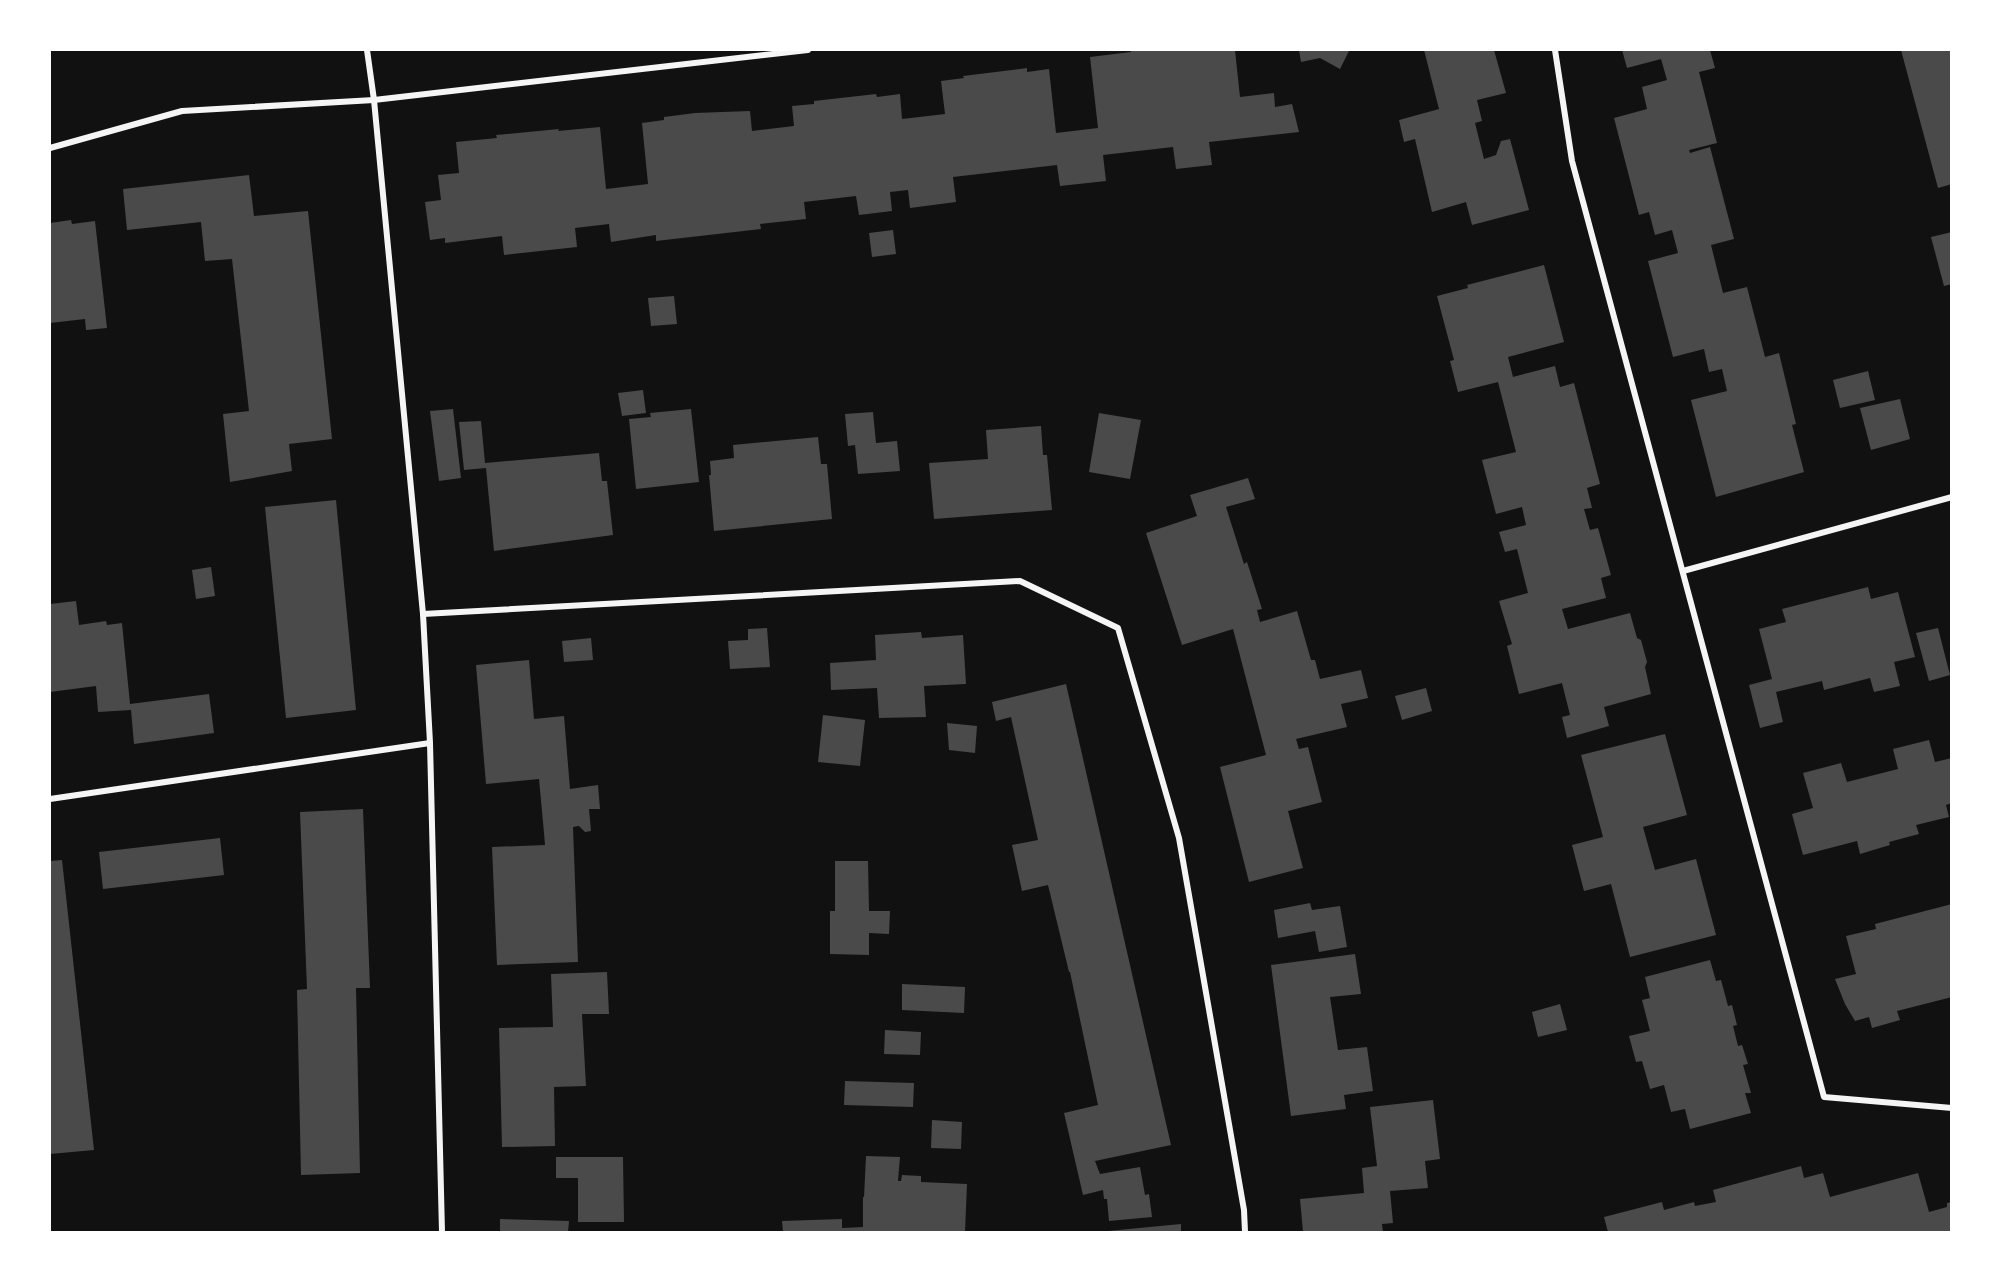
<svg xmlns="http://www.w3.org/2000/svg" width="2001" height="1282" viewBox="0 0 2001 1282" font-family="Helvetica,sans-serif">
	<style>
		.building { fill: #4a4a4a }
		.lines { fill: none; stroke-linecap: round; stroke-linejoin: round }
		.minor { stroke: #f5f5f5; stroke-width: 6 }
	</style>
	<rect width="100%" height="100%" fill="#111"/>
	<g class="building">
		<polygon points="1131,50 1235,50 1240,97 1274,93 1275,107 1292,104 1299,132 1209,142 1212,165 1176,169 1173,147 1103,155 1106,181 1060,186 1057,165 953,177 956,202 910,208 908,190 890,192 892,211 859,215 856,196 804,202 806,219 760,224 761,229 656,241 656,235 611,242 609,224 575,228 577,247 504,255 502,236 445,243 445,238 430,240 425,202 441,200 438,175 459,173 456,142 497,138 496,135 528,132 559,129 558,131 600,127 606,189 648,184 642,123 664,120 664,117 695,113 750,111 752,131 794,126 792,106 814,104 814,101 876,94 877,97 900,94 902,119 945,114 941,81 964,78 963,76 1027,68 1027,72 1049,69 1056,133 1098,128 1090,57 1131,52"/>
		<polygon points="1299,50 1347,50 1349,51 1340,69 1320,58 1301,62"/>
		<polygon points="1424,50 1494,50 1506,93 1477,100 1482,121 1475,123 1484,159 1496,155 1501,141 1510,139 1529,210 1472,225 1466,202 1432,212 1415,139 1404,142 1399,120 1439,109"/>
		<polygon points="1622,50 1710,50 1715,68 1699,72 1717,143 1689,150 1690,153 1710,147 1734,239 1711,245 1723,293 1747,287 1765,357 1779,353 1796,424 1792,425 1804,472 1716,497 1691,400 1727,391 1722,369 1709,372 1704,349 1673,357 1648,261 1678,253 1672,230 1655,235 1649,212 1639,215 1614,118 1647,109 1642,87 1667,80 1661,59 1627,68"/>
		<polygon points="1901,50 1952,50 1952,184 1938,188"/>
		<polygon points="249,175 254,216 308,211 332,439 289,444 292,471 230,482 223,414 249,411 232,259 205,261 201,222 127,230 123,189"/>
		<polygon points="71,220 72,224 95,221 107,328 86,330 85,319 50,323 50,223"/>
		<polygon points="893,230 896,254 872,257 869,233"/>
		<polygon points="1952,232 1952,284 1944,286 1931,237"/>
		<polygon points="1544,265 1564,342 1508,357 1513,377 1555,366 1560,387 1574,383 1600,484 1587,488 1592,508 1584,509 1590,530 1598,528 1611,575 1601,578 1606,598 1562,609 1568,629 1630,613 1637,638 1641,640 1647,662 1645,667 1651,694 1604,707 1609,726 1567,738 1562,717 1570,715 1562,683 1519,694 1507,646 1512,644 1499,601 1528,593 1517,549 1505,552 1499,532 1526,525 1522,507 1496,514 1482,460 1516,452 1498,382 1458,392 1450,361 1454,360 1437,296 1468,288 1467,285"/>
		<polygon points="674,296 677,324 651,326 648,298"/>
		<polygon points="1868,371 1875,400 1840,408 1833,380"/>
		<polygon points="643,390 646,413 622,416 618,393"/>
		<polygon points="1900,399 1910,439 1871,450 1860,408"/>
		<polygon points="453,409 461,478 439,481 430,411"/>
		<polygon points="691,409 699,482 636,489 629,419 651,417 650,413"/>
		<polygon points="873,412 876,443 897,441 900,471 858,474 855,445 848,446 845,414"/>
		<polygon points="1099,413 1141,420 1130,479 1089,472"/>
		<polygon points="481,421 485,463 599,453 602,481 607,481 613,535 494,551 486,468 464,470 459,422"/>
		<polygon points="1041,426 1043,455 1047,455 1052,510 934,519 929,463 988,459 986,430"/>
		<polygon points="818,437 821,464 827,464 832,519 714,531 709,475 711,475 710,461 734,458 733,445"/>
		<polygon points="1248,478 1255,499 1226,507 1244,564 1247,562 1262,609 1257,610 1260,622 1297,611 1311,660 1315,660 1320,679 1361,670 1368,698 1341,704 1347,727 1296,739 1299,749 1308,747 1322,802 1288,811 1303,868 1249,882 1220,767 1266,755 1233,629 1182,645 1146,533 1197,516 1190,495"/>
		<polygon points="336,500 356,710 286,718 265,507"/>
		<polygon points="211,567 215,596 196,599 192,570"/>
		<polygon points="1868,587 1871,599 1898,592 1915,657 1894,662 1900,686 1874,692 1870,678 1824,690 1822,681 1776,692 1783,722 1760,728 1749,685 1772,679 1759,629 1786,622 1782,609"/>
		<polygon points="76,601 79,625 106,621 107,625 122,623 130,704 209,694 214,733 134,744 131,710 98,712 96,686 50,692 50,604"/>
		<polygon points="767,628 770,667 730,669 728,641 748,640 748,629"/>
		<polygon points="1938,628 1950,675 1929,681 1916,633"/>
		<polygon points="921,632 922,638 963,635 966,684 924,686 926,717 879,718 877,688 831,690 830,663 876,660 875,635"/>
		<polygon points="591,638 593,660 564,662 562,641"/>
		<polygon points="529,660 534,719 564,716 570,789 598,785 600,809 589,809 591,831 585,832 579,826 573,827 578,962 497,965 492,847 545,845 544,833 539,779 486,784 476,665"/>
		<polygon points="1066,684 1171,1145 1095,1161 1100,1174 1140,1167 1145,1195 1149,1194 1152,1217 1109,1221 1107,1199 1104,1199 1103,1190 1083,1195 1064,1113 1098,1105 1070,972 1069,972 1048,885 1022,891 1012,845 1038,840 1011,717 996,721 992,702"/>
		<polygon points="1426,688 1432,711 1402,720 1395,696"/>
		<polygon points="823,715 865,720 860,766 818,762"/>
		<polygon points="947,723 977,726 975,753 949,750"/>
		<polygon points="1665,734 1687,815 1643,827 1655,870 1696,859 1716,935 1630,957 1611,884 1584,891 1572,845 1603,837 1581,755"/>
		<polygon points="1929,740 1935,762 1952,758 1952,803 1946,805 1949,817 1916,825 1919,834 1889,842 1890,845 1860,854 1857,841 1803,855 1792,814 1813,808 1803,773 1841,763 1847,782 1898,769 1893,749"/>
		<polygon points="363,809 370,988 356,988 360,1173 301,1175 297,990 307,989 300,812"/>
		<polygon points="220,838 224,875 103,889 99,852"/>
		<polygon points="62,860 94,1150 50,1154 50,861"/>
		<polygon points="835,861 868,861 869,911 890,911 889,934 869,933 869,955 830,954 830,911 835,911"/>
		<polygon points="1310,903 1312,910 1340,906 1347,947 1319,952 1315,931 1278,938 1274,910"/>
		<polygon points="1952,904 1952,997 1897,1011 1900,1020 1872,1028 1869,1017 1855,1021 1845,1004 1835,979 1856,974 1846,936 1876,929 1875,924"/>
		<polygon points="1355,954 1361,994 1330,997 1338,1050 1367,1047 1373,1091 1344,1095 1346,1109 1291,1116 1271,965"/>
		<polygon points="1710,960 1716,981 1721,980 1728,1006 1732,1005 1737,1025 1733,1026 1738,1046 1742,1045 1748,1064 1743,1065 1751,1093 1745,1093 1751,1113 1690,1129 1685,1109 1671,1112 1664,1085 1650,1089 1642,1061 1636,1062 1629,1036 1650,1031 1642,1000 1650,998 1645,977"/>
		<polygon points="607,972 609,1014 582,1014 586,1086 554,1087 555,1146 502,1147 499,1028 553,1027 551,974"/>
		<polygon points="902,984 965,987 964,1013 902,1010"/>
		<polygon points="1560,1004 1567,1030 1538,1037 1532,1012"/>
		<polygon points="885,1030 921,1032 920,1055 884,1054"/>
		<polygon points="845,1081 914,1083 913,1107 844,1105"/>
		<polygon points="1433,1100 1440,1159 1425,1161 1428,1188 1390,1191 1393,1223 1382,1224 1383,1232 1303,1232 1300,1199 1364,1193 1362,1168 1377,1166 1370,1107"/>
		<polygon points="932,1120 962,1122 961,1149 931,1148"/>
		<polygon points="866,1156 900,1157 898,1181 901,1181 902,1175 921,1176 921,1182 967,1184 965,1232 783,1232 782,1221 842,1219 842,1228 863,1227 863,1197 864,1197"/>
		<polygon points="556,1157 623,1157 624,1222 578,1222 578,1178 556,1178"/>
		<polygon points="1801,1166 1804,1178 1823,1173 1830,1197 1918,1173 1929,1212 1947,1207 1947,1203 1952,1202 1952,1232 1608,1232 1604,1217 1662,1202 1664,1210 1694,1202 1695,1206 1716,1202 1713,1190"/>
		<polygon points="500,1219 569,1221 568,1232 500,1232"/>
		<polygon points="1181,1224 1181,1232 1108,1232 1108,1231"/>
	</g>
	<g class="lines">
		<g class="minor">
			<polyline points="367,50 374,100 423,614 430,743 442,1232"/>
			<polyline points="1555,50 1572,161 1824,1097 1952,1108"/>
			<polyline points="50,148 182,111 374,100 808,50"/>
			<polyline points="1683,571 1952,497"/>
			<polyline points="423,614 1020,581 1118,628 1179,838 1244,1210 1245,1232"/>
			<polyline points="50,799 430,743"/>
		</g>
	</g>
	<rect width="2001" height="1282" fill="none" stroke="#ffffff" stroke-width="102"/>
</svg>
